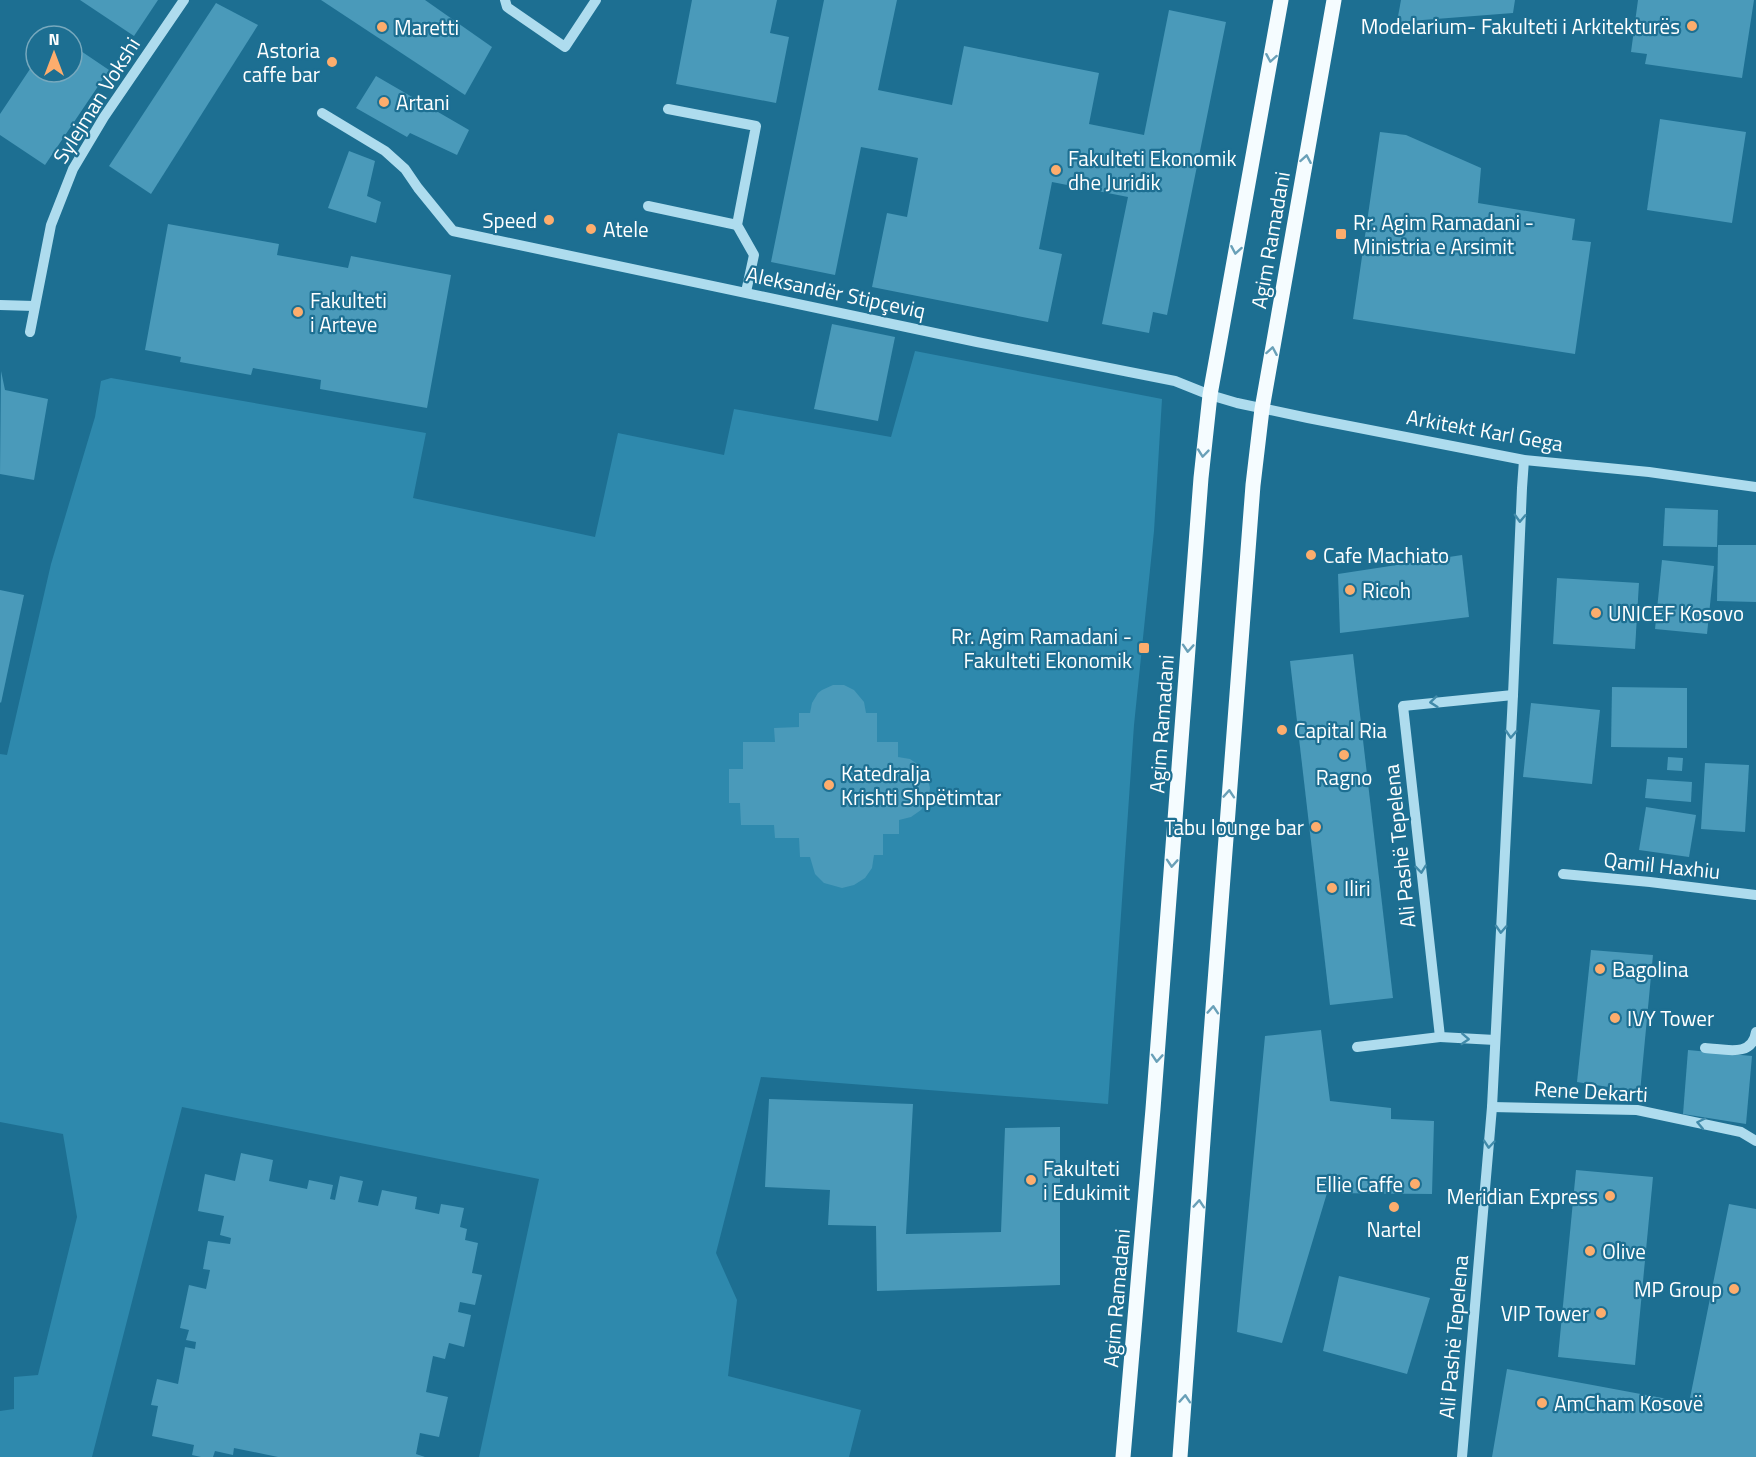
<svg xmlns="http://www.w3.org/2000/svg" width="1756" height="1457" viewBox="0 0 1756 1457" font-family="'Titillium Web',sans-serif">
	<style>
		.green { fill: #2e89ad }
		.building { fill: #4a9aba }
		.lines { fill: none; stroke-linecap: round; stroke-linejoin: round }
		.minor { stroke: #aedcee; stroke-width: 10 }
		.major { stroke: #f5fcff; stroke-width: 15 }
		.oneway { stroke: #69a0b8 }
		.oneway2 { stroke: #418aa9 }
		.poi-dot { fill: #fdad6d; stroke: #1d6f92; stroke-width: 2 }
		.labels { text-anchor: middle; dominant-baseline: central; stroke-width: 4.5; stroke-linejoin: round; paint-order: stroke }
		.poi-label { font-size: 21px; fill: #fff; stroke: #1d6f92; text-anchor: start }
		.street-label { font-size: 21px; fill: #fff; stroke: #1d6f92 }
	</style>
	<rect width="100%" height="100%" fill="#1d6f92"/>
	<polygon class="green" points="915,351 1162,399 1154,531 1134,725 1108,1104 761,1077 716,1253 737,1300 728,1376 861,1410 849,1457 479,1457 539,1179 182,1107 92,1457 0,1457 0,1411 14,1409 14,1377 38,1375 77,1217 63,1134 0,1122 0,754 7,755 51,564 95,417 101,381 111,378 426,433 413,498 595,537 618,433 724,455 734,409 891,437"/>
	<g class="building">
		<polygon points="80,0 158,0 134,36"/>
		<polygon points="321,0 425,0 492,47 465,95"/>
		<polygon points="692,0 777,0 770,33 789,37 776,103 676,84"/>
		<polygon points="824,0 897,0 878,90 952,105 964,46 1099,73 1089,124 1144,135 1169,10 1226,22 1167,315 1153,312 1149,333 1102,324 1128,197 1052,182 1039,249 1062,254 1048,322 872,287 887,213 907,217 918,158 861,147 835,275 771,262"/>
		<polygon points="1401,0 1515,0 1513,13 1397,22"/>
		<polygon points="1638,0 1754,0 1742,78 1645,64 1647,54 1631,52"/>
		<polygon points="216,3 258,25 151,194 109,166"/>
		<polygon points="72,45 109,70 45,165 0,135 0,114 36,60 36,72 72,72"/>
		<polygon points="376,76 469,130 457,155 410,133 407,137 356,108"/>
		<polygon points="1660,119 1746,132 1732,223 1647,210"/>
		<polygon points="1380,132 1406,135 1481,168 1478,203 1575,219 1572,240 1591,242 1575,354 1353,319"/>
		<polygon points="349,151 375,161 367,196 381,202 376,223 328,208"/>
		<polygon points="168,224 279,244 277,255 348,268 351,256 451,275 427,408 320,389 321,380 253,368 251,375 180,362 181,357 145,350"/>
		<polygon points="832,324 895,337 878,421 814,409"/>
		<polygon points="1,371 5,390 48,399 34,480 0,474"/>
		<polygon points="1665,508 1718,510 1717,547 1663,546"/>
		<polygon points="1718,545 1756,545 1756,602 1717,601"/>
		<polygon points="1462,555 1469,617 1340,633 1338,574"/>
		<polygon points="1662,560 1714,566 1707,634 1655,629"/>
		<polygon points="1557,578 1639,583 1635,649 1553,644"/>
		<polygon points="0,590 24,595 1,703 0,702"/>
		<polygon points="1353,654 1393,998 1330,1005 1290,661"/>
		<polygon points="833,685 844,685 854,690 864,702 866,713 877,713 877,742 898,742 898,757 910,759 920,766 927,776 930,788 928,800 921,810 911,817 899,820 899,834 883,834 883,855 874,855 872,868 865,878 854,885 842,888 824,883 815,874 810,857 800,857 799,838 775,838 774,825 741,825 740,803 729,803 729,769 743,769 743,742 775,742 774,728 799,727 799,713 810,713 812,703 818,693 822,690"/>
		<polygon points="1612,687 1687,688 1687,748 1611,747"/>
		<polygon points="1531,703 1600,710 1592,784 1523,777"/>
		<polygon points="1668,757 1683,758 1682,771 1667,770"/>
		<polygon points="1705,763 1749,765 1745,832 1701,829"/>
		<polygon points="1647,779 1692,782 1691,802 1645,798"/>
		<polygon points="1646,807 1696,815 1689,857 1639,850"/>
		<polygon points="1591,950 1653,955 1640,1092 1577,1082"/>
		<polygon points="1321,1030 1330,1101 1391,1108 1391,1119 1434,1121 1432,1194 1327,1193 1282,1343 1237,1332 1265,1036"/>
		<polygon points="1688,1050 1752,1056 1746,1124 1683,1114"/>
		<polygon points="769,1099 913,1104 906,1234 1001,1232 1005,1128 1060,1127 1060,1285 877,1291 876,1226 828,1225 830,1190 765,1187"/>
		<polygon points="241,1153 273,1160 269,1181 307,1189 309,1180 333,1185 330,1199 335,1200 340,1176 363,1181 358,1202 378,1206 382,1190 417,1197 415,1209 439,1214 441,1204 464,1208 460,1227 467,1229 465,1240 478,1243 472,1273 482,1275 475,1305 460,1302 458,1312 471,1315 464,1347 449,1343 445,1359 433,1356 426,1392 448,1397 439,1437 420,1433 416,1454 425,1457 278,1457 234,1448 233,1455 215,1451 213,1457 201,1457 192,1455 194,1445 152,1436 158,1406 151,1405 157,1379 178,1384 185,1347 195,1349 196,1342 186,1340 189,1330 180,1328 189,1285 206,1289 210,1270 203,1269 208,1241 230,1244 231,1238 220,1235 224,1216 198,1211 205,1174 235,1181"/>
		<polygon points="1576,1170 1653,1177 1635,1365 1558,1357"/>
		<polygon points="1729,1204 1756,1209 1756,1457 1492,1457 1507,1369 1689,1403"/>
		<polygon points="1339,1276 1430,1298 1407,1374 1323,1351"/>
	</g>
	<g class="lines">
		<g class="minor">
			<polyline points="505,0 507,7 565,47 596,0"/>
			<polyline points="668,109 756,126 737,225 754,255 746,292"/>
			<polyline points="322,113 385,151 405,169 418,188 453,231 977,342 1175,381 1210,395 1237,403 1308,418 1524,460 1649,472 1756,487"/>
			<polyline points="648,206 737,225"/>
			<polyline points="0,305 34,306"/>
			<polyline points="30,332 51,225 73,169 104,117 184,0"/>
			<polyline points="1563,874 1650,882 1756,895"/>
			<polyline points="1495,1040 1440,1037 1403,706 1513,695"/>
			<polyline points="1357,1047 1440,1037"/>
			<path d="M1705 1048C1725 1049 1752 1058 1756 1032"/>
			<polyline points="1492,1107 1637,1110 1741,1132 1756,1141"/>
			<polyline points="1462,1457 1492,1107 1513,695 1522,488 1524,460"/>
		</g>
		<g class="major">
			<polyline points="1123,1457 1153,1109 1201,478 1210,395 1281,0"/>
			<polyline points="1180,1457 1205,1113 1253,485 1262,409 1334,0"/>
		</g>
	</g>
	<defs><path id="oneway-chevron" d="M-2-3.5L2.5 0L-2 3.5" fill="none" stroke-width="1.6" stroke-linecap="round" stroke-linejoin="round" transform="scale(1.5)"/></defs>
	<g class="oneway">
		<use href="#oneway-chevron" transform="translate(1271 58) rotate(100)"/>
		<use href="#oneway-chevron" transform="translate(1306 159) rotate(-80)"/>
		<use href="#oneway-chevron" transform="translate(1236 250) rotate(100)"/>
		<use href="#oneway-chevron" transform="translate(1272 351) rotate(-80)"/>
		<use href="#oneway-chevron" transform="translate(1203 453) rotate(96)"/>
		<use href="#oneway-chevron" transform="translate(1188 648) rotate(94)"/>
		<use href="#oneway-chevron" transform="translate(1229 794) rotate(-86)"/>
		<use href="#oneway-chevron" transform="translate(1172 863) rotate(94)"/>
		<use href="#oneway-chevron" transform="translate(1213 1010) rotate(-86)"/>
		<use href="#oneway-chevron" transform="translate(1157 1058) rotate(94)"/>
		<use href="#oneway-chevron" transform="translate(1199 1204) rotate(-86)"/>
		<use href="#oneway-chevron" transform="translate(1185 1399) rotate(-86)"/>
	</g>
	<g class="oneway2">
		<use href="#oneway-chevron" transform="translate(1520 518) rotate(92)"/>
		<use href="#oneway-chevron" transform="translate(1434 702) rotate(174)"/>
		<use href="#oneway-chevron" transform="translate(1511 734) rotate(93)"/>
		<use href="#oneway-chevron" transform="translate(1421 869) rotate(84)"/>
		<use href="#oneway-chevron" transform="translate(1501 929) rotate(93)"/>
		<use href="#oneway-chevron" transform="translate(1465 1039) rotate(3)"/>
		<use href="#oneway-chevron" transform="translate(1701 1123) rotate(-168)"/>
		<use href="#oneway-chevron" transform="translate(1489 1144) rotate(95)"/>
	</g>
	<g class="poi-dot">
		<circle cx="1692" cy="26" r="6"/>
		<circle cx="382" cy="27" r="6"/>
		<circle cx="332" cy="62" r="6"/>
		<circle cx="384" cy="102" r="6"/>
		<circle cx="1056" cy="170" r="6"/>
		<circle cx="549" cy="220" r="6"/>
		<circle cx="591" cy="229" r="6"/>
		<rect x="1335" y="228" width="12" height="12" rx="3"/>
		<circle cx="298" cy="312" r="6"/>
		<circle cx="1311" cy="555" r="6"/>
		<circle cx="1350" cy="590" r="6"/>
		<circle cx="1596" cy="613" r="6"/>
		<rect x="1138" y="642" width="12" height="12" rx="3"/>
		<circle cx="1282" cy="730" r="6"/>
		<circle cx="1344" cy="755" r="6"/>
		<circle cx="829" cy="785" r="6"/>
		<circle cx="1316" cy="827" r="6"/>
		<circle cx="1332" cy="888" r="6"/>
		<circle cx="1600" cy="969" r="6"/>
		<circle cx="1615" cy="1018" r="6"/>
		<circle cx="1031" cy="1180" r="6"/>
		<circle cx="1415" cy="1184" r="6"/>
		<circle cx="1610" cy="1196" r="6"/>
		<circle cx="1394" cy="1207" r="6"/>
		<circle cx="1590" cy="1251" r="6"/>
		<circle cx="1734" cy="1289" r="6"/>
		<circle cx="1601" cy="1313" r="6"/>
		<circle cx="1542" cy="1403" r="6"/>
	</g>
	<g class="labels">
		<g class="poi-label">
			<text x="1680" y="26" text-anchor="end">Modelarium- Fakulteti i Arkitekturës</text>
			<text x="394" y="27">Maretti</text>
			<text x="320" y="50" text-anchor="end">Astoria<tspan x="320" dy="24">caffe bar</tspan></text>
			<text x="396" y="102">Artani</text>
			<text x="1068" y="158">Fakulteti Ekonomik<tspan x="1068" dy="24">dhe Juridik</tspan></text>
			<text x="537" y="220" text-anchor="end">Speed</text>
			<text x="1353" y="222">Rr. Agim Ramadani -<tspan x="1353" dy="24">Ministria e Arsimit</tspan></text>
			<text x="603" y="229">Atele</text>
			<text x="310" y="300">Fakulteti<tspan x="310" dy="24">i Arteve</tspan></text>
			<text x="1323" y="555">Cafe Machiato</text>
			<text x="1362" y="590">Ricoh</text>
			<text x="1608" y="613">UNICEF Kosovo</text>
			<text x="1132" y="636" text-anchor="end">Rr. Agim Ramadani -<tspan x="1132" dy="24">Fakulteti Ekonomik</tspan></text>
			<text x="1294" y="730">Capital Ria</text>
			<text x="841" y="773">Katedralja<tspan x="841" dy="24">Krishti Shpëtimtar</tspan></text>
			<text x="1344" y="777" text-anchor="middle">Ragno</text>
			<text x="1304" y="827" text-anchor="end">Tabu lounge bar</text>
			<text x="1344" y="888">Iliri</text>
			<text x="1612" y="969">Bagolina</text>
			<text x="1627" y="1018">IVY Tower</text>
			<text x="1043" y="1168">Fakulteti<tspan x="1043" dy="24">i Edukimit</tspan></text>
			<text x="1403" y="1184" text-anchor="end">Ellie Caffe</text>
			<text x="1598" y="1196" text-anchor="end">Meridian Express</text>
			<text x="1394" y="1229" text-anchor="middle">Nartel</text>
			<text x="1602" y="1251">Olive</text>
			<text x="1722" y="1289" text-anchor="end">MP Group</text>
			<text x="1589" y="1313" text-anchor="end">VIP Tower</text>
			<text x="1554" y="1403">AmCham Kosovë</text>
		</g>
		<g class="street-label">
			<text transform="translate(96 100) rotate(-58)">Sylejman Vokshi</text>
			<text transform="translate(1270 240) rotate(-80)">Agim Ramadani</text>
			<text transform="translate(836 292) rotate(12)">Aleksandër Stipçeviq</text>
			<text transform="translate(1485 430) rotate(10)">Arkitekt Karl Gega</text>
			<text transform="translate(1161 724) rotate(-86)">Agim Ramadani</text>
			<text transform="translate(1399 846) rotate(-96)">Ali Pashë Tepelena</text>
			<text transform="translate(1662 865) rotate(6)">Qamil Haxhiu</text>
			<text transform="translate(1591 1091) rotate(3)">Rene Dekarti</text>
			<text transform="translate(1116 1298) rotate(-85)">Agim Ramadani</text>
			<text transform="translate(1453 1337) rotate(-85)">Ali Pashë Tepelena</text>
		</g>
	</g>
	<g transform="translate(54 54)"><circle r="28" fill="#1d6f92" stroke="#77a9be" stroke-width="1.5"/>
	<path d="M0-4.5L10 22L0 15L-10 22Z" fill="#fdad6d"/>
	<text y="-9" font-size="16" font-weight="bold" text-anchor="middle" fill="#ffffff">N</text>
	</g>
</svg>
